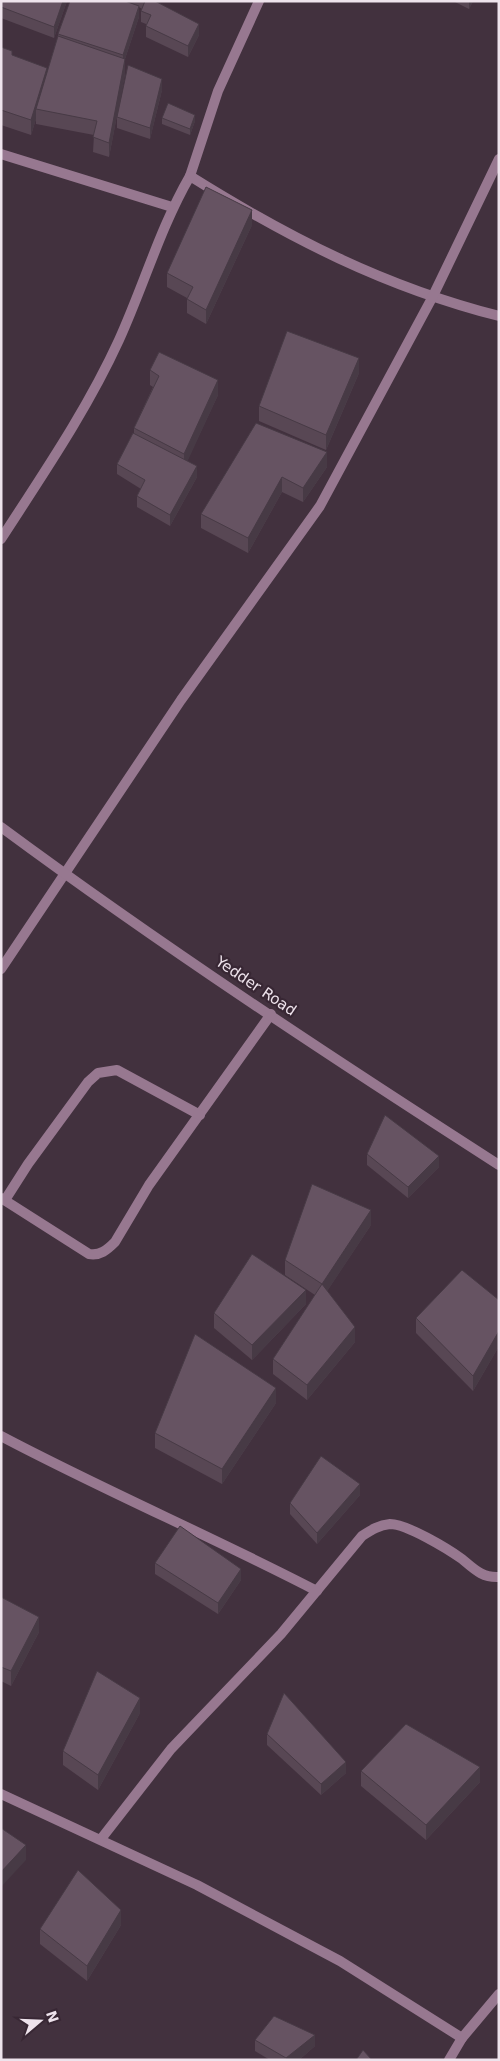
<svg xmlns="http://www.w3.org/2000/svg" width="500" height="2061" viewBox="0 0 500 2061" font-family="'DejaVu Sans',sans-serif">
	<style>
		.lines { fill: none; stroke-linecap: round; stroke-linejoin: round }
		.minor { stroke: #977890; stroke-width: 10 }
		.tertiary { stroke: #977890; stroke-width: 10 }
		.wall { fill: #584754 }
		.shaded-wall { fill: #473a45 }
		.building { fill: #665362; stroke: #473a45 }
		.labels { text-anchor: middle; dominant-baseline: central; stroke-width: 4.5; stroke-linejoin: round; paint-order: stroke }
		.street-label { font-size: 15px; fill: #eee3ec; stroke: #382734 }
	</style>
	<rect width="100%" height="100%" fill="#42313e"/>
	<g class="lines">
		<g class="minor">
			<polyline points="1,154 172,207"/>
			<polyline points="190,176 218,91 259,1"/>
			<path d="M1 539C43 474 87 410 119 340 144 285 160 228 190 176 289 238 385 287 499 316"/>
			<polyline points="1,969 181,700 320,506 432,298 499,159"/>
			<path d="M1 1198 89 1254C100 1256 107 1250 115 1242L149 1185 271 1014"/>
			<polyline points="5,1200 28,1164 88,1082 98,1073 117,1070 200,1115"/>
			<path d="M1 1436C105 1491 213 1537 317 1591"/>
			<polyline points="1,1794 197,1885 340,1961 462,2038"/>
			<path d="M101 1839 171 1749 281 1634 362 1536C371 1530 379 1525 390 1524 407 1524 448 1549 462 1559 474 1569 482 1578 499 1577"/>
			<polyline points="449,2060 462,2038 499,1994"/>
		</g>
		<path class="tertiary" d="M1 827C162 946 331 1057 499 1165"/>
	</g>
	<g class="wall">
		<polygon points="1,1 67,1 54,38 1,18"/>
		<polygon points="70,1 155,1 199,35 188,57 146,37 146,24 141,22 141,11 142,9 139,7 139,17 125,59 125,74 109,157 93,152 94,135 36,124 36,119 31,135 1,125 1,47 12,55 47,73 58,36 58,34"/>
		<polygon points="453,1 473,1 469,9"/>
		<polygon points="162,90 150,139 117,128 117,117"/>
		<polygon points="162,118 195,121 190,135 162,124"/>
		<polygon points="252,225 206,324 187,313 187,298 167,287 167,273"/>
		<polygon points="150,370 218,395 187,461 197,477 170,526 137,507 137,496 141,489 117,474 117,464 134,434 134,428 153,387 150,385"/>
		<polygon points="359,373 326,450 259,421 259,406"/>
		<polygon points="327,452 327,467 303,502 282,492 248,553 201,528 201,514"/>
		<polygon points="367,1154 439,1167 408,1198 367,1165"/>
		<polygon points="371,1225 327,1291 355,1342 307,1400 273,1374 273,1359 315,1295 285,1275 285,1260"/>
		<polygon points="499,1300 499,1346 473,1391 416,1333 416,1318"/>
		<polygon points="306,1304 252,1360 214,1328 214,1313"/>
		<polygon points="276,1403 222,1484 155,1448 155,1433"/>
		<polygon points="360,1495 317,1544 290,1514 290,1503"/>
		<polygon points="155,1563 241,1580 218,1614 155,1574"/>
		<polygon points="1,1597 39,1632 11,1686 1,1681"/>
		<polygon points="140,1713 98,1790 63,1765 63,1751"/>
		<polygon points="267,1734 346,1773 321,1795 267,1745"/>
		<polygon points="361,1771 480,1782 426,1840 361,1786"/>
		<polygon points="121,1925 87,1981 40,1944 40,1929"/>
		<polygon points="255,2040 315,2046 299,2060 270,2060 255,2051"/>
	</g>
	<g class="shaded-wall">
		<polygon points="63,1 67,1 54,38 54,27"/>
		<polygon points="469,1 473,1 469,9"/>
		<polygon points="139,6 139,17 125,59 125,74 109,157 109,143 123,66 123,55"/>
		<polygon points="199,24 199,35 188,57 188,46"/>
		<polygon points="47,68 47,83 36,109 36,119 31,135 31,120"/>
		<polygon points="162,79 162,90 150,139 150,128"/>
		<polygon points="195,115 195,121 190,135 190,129"/>
		<polygon points="252,210 252,225 206,324 206,310"/>
		<polygon points="359,358 359,373 326,450 326,435"/>
		<polygon points="218,380 218,395 184,469 184,454"/>
		<polygon points="327,452 327,467 303,502 303,488"/>
		<polygon points="197,466 197,477 170,526 170,515"/>
		<polygon points="282,477 282,492 248,553 248,538"/>
		<polygon points="439,1156 439,1167 408,1198 408,1187"/>
		<polygon points="371,1210 371,1225 322,1299 322,1284"/>
		<polygon points="306,1290 306,1304 252,1360 252,1345"/>
		<polygon points="355,1327 355,1342 307,1400 307,1385"/>
		<polygon points="499,1331 499,1346 473,1391 473,1376"/>
		<polygon points="276,1388 276,1403 222,1484 222,1469"/>
		<polygon points="360,1484 360,1495 317,1544 317,1533"/>
		<polygon points="241,1569 241,1580 218,1614 218,1603"/>
		<polygon points="39,1617 39,1632 11,1686 11,1671"/>
		<polygon points="140,1698 140,1713 98,1790 98,1775"/>
		<polygon points="346,1762 346,1773 321,1795 321,1784"/>
		<polygon points="480,1767 480,1782 426,1840 426,1825"/>
		<polygon points="26,1845 26,1860 1,1887 1,1872"/>
		<polygon points="121,1910 121,1925 87,1981 87,1966"/>
		<polygon points="315,2035 315,2046 299,2060 286,2060 286,2058"/>
	</g>
	<g class="building">
		<polygon points="1,1 63,1 54,27 1,7"/>
		<polygon points="70,1 125,1 139,6 123,55 58,34"/>
		<polygon points="145,1 155,1 199,24 188,46 146,26 151,15 141,11"/>
		<polygon points="58,36 125,59 109,143 93,137 97,121 36,109"/>
		<polygon points="1,47 12,51 12,55 47,68 31,120 1,110"/>
		<polygon points="128,65 162,79 150,128 117,117"/>
		<polygon points="168,103 195,115 190,129 162,118"/>
		<polygon points="206,187 252,210 206,310 187,299 193,287 167,273"/>
		<polygon points="287,331 359,358 326,435 259,406"/>
		<polygon points="159,352 218,380 184,454 134,428 159,376 150,370"/>
		<polygon points="256,423 327,452 303,488 282,477 248,538 201,514"/>
		<polygon points="133,433 197,466 170,515 137,496 145,480 117,464"/>
		<polygon points="385,1115 439,1156 408,1187 367,1154"/>
		<polygon points="312,1184 371,1210 322,1284 355,1327 307,1385 273,1359 322,1284 285,1260"/>
		<polygon points="252,1254 306,1290 252,1345 214,1313"/>
		<polygon points="462,1270 499,1300 499,1331 473,1376 416,1318"/>
		<polygon points="195,1334 276,1388 222,1469 155,1433"/>
		<polygon points="321,1456 360,1484 317,1533 290,1503"/>
		<polygon points="180,1526 241,1569 218,1603 155,1563"/>
		<polygon points="1,1597 39,1617 11,1671 1,1667"/>
		<polygon points="97,1671 140,1698 98,1775 63,1751"/>
		<polygon points="284,1693 346,1762 321,1784 267,1734"/>
		<polygon points="406,1724 480,1767 426,1825 361,1771"/>
		<polygon points="1,1828 26,1845 1,1872"/>
		<polygon points="78,1870 121,1910 87,1966 40,1929"/>
		<polygon points="274,2016 315,2035 286,2058 255,2040"/>
		<polygon points="363,2050 372,2060 356,2060"/>
	</g>
	<g class="labels">
		<g class="street-label">
			<text transform="translate(256 986) rotate(34)">Yedder Road</text>
		</g>
	</g>
	<rect width="500" height="2061" fill="none" stroke="#eee3ec" stroke-width="5"/>
	<g transform="translate(40 2021) rotate(71)" stroke="#382734" stroke-width="4" paint-order="stroke">
	<path d="M0-4L9 19L0 12L-9 19Z" fill="#eee3ec"/>
	<text y="-8" font-size="14" font-weight="bold" text-anchor="middle" fill="#eee3ec">N</text>
	</g>
</svg>
